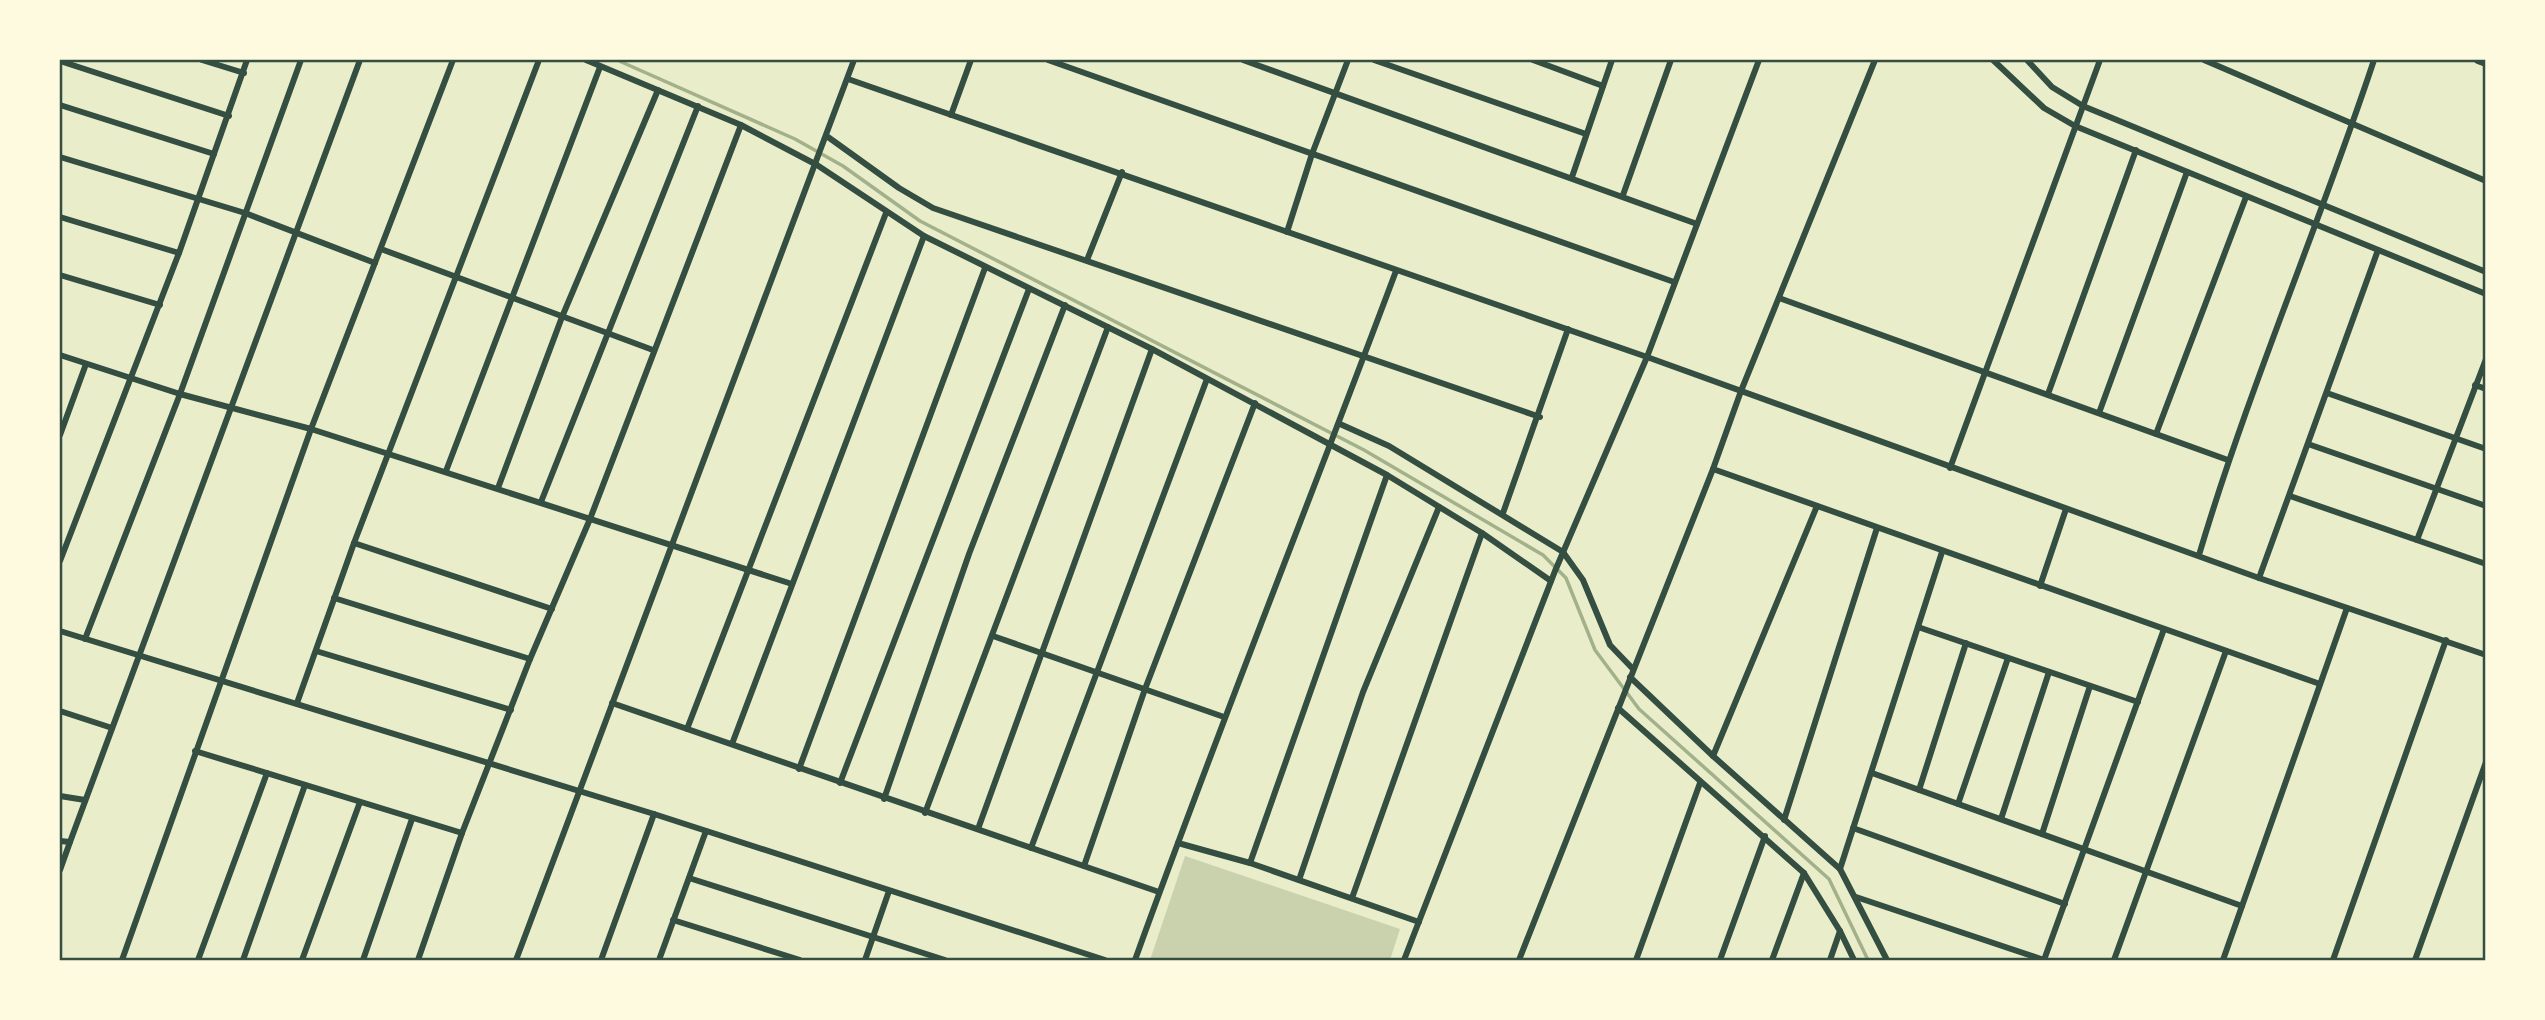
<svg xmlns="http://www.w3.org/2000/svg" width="2545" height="1020" viewBox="0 0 2545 1020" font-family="Figtree,sans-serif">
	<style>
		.green { fill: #cad2ad }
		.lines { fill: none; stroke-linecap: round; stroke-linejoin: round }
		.stream { stroke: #a3b18a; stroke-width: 3.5 }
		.minor { stroke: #344e41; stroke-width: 6 }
		.tertiary { stroke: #344e41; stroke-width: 8 }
		.neatline { fill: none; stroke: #344e41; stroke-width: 2.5 }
	</style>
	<rect width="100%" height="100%" fill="#e9edc9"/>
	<polygon class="green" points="1185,856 1400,929 1390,960 1150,960"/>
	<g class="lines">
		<polyline class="stream" points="617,60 795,139 843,166 920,221 1364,450 1543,555 1566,578 1595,650 1639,709 1829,879 1868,960"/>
		<g class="minor">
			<polyline points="202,60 244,73"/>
			<polyline points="586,60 741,125 817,165 924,236 1152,349 1387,475 1482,533 1551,581"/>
			<polyline points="1048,60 1674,282"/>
			<polyline points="1243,60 1697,224"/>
			<polyline points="1374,60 1586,134"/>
			<polyline points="1533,60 1603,86"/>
			<polyline points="1993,60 2044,108 2075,126 2486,294"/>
			<polyline points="2027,60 2052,87 2083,106 2486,272"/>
			<polyline points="2204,60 2486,181"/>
			<polyline points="60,61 229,116"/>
			<polyline points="848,79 1647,357 2259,578 2486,655"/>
			<polyline points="60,105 214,154"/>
			<polyline points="951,115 971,60"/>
			<polyline points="828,137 899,188 933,208 1540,417"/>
			<polyline points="60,157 245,213 375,263"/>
			<polyline points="1572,177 1612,60"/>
			<polyline points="1623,195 1671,60"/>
			<polyline points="60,217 179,253"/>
			<polyline points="1287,232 1312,154 1348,60"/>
			<polyline points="381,249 653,350"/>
			<polyline points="1087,260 1122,172"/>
			<polyline points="60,275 160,305"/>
			<polyline points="1779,298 2228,460"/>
			<polyline points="60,355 180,394 311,429 792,584"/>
			<polyline points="2475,385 2486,389"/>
			<polyline points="2327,393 2486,449"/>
			<polyline points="2048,394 2136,150"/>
			<polyline points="2099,413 2187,172"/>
			<polyline points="1340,424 1389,446 1563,552 1583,580 1610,645 1633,669"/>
			<polyline points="2156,434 2246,197"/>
			<polyline points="60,435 86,364"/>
			<polyline points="2308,444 2486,506"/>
			<polyline points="1950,468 2100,60"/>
			<polyline points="1713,469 2320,684"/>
			<polyline points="446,471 600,67"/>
			<polyline points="498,488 562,317 658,90"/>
			<polyline points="2290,496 2486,564"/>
			<polyline points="541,502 698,106"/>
			<polyline points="1503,513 1568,329"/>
			<polyline points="2417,540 2486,359"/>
			<polyline points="354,543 552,609"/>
			<path d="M2199 555C2249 387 2319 226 2374 60"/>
			<polyline points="60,561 179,253 247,60"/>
			<polyline points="2259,578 2378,250"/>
			<polyline points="2040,586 2066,509"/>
			<polyline points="334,598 530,659"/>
			<polyline points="1918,627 2138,702"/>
			<polyline points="60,631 654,814 1105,960"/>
			<polyline points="993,636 1224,717"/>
			<polyline points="85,639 180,394 301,60"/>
			<polyline points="316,651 511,710"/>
			<polyline points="1630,677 1713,756 1840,869 1887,960"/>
			<polyline points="297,703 354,543 539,60"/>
			<polyline points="612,703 1159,892"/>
			<polyline points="1618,708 1804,873 1840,931 1854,960"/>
			<polyline points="60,711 112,728"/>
			<polyline points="687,729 886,213"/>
			<polyline points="732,744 924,236"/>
			<polyline points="195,751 462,833"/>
			<polyline points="1713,756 1817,506"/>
			<polyline points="799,769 985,268"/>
			<polyline points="1872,773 2242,906"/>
			<polyline points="840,783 1029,289"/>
			<polyline points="1919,790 1966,643"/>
			<polyline points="60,796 85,800"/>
			<polyline points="884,799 969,554 1065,305"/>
			<polyline points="1958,804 2008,658"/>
			<polyline points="925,813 1108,327"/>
			<polyline points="2001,819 2049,672"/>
			<polyline points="1784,820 1877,528"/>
			<polyline points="1853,828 2065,904"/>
			<polyline points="978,829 1152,349"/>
			<polyline points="2042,834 2090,686"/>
			<polyline points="60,841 70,842 60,870"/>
			<polyline points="70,842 360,60"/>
			<polyline points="1178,843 1250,863 1419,922"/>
			<polyline points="1031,848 1207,379"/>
			<polyline points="1250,863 1387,475"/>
			<polyline points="1084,866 1145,689 1255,403"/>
			<polyline points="1840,869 1942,552"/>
			<polyline points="689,878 945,960"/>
			<polyline points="1299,880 1363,692 1439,507"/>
			<polyline points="1856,897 2044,960"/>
			<polyline points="1352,898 1482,533"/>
			<polyline points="673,920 800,960"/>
			<polyline points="122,960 311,429 453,60"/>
			<polyline points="198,960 267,773"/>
			<polyline points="243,960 305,785"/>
			<polyline points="302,960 360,802"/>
			<polyline points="363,960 412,819"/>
			<polyline points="418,960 462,833 530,659 590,519 741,125"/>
			<polyline points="516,960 854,60"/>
			<polyline points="601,960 654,814"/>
			<polyline points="659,960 706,831"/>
			<polyline points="865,960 889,891"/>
			<path d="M1135 960C1218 729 1310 501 1396 271"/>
			<polyline points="1404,960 1555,571 1647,357 1759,60"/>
			<polyline points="1519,960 1713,469 1741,391 1875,60"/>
			<polyline points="1636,960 1700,783"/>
			<polyline points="1720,960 1765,836"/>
			<polyline points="1772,960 1804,873"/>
			<polyline points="1830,960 1840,931"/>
			<polyline points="2044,960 2164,629"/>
			<polyline points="2114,960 2226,651"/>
			<polyline points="2223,960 2347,608"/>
			<polyline points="2333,960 2446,640"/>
			<polyline points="2415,960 2486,762"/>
		</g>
		<polyline class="tertiary" points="2478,60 2486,63"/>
	</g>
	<rect width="2545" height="1020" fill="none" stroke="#fefae0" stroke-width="122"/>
	<rect x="61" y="61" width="2423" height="898" class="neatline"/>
</svg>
